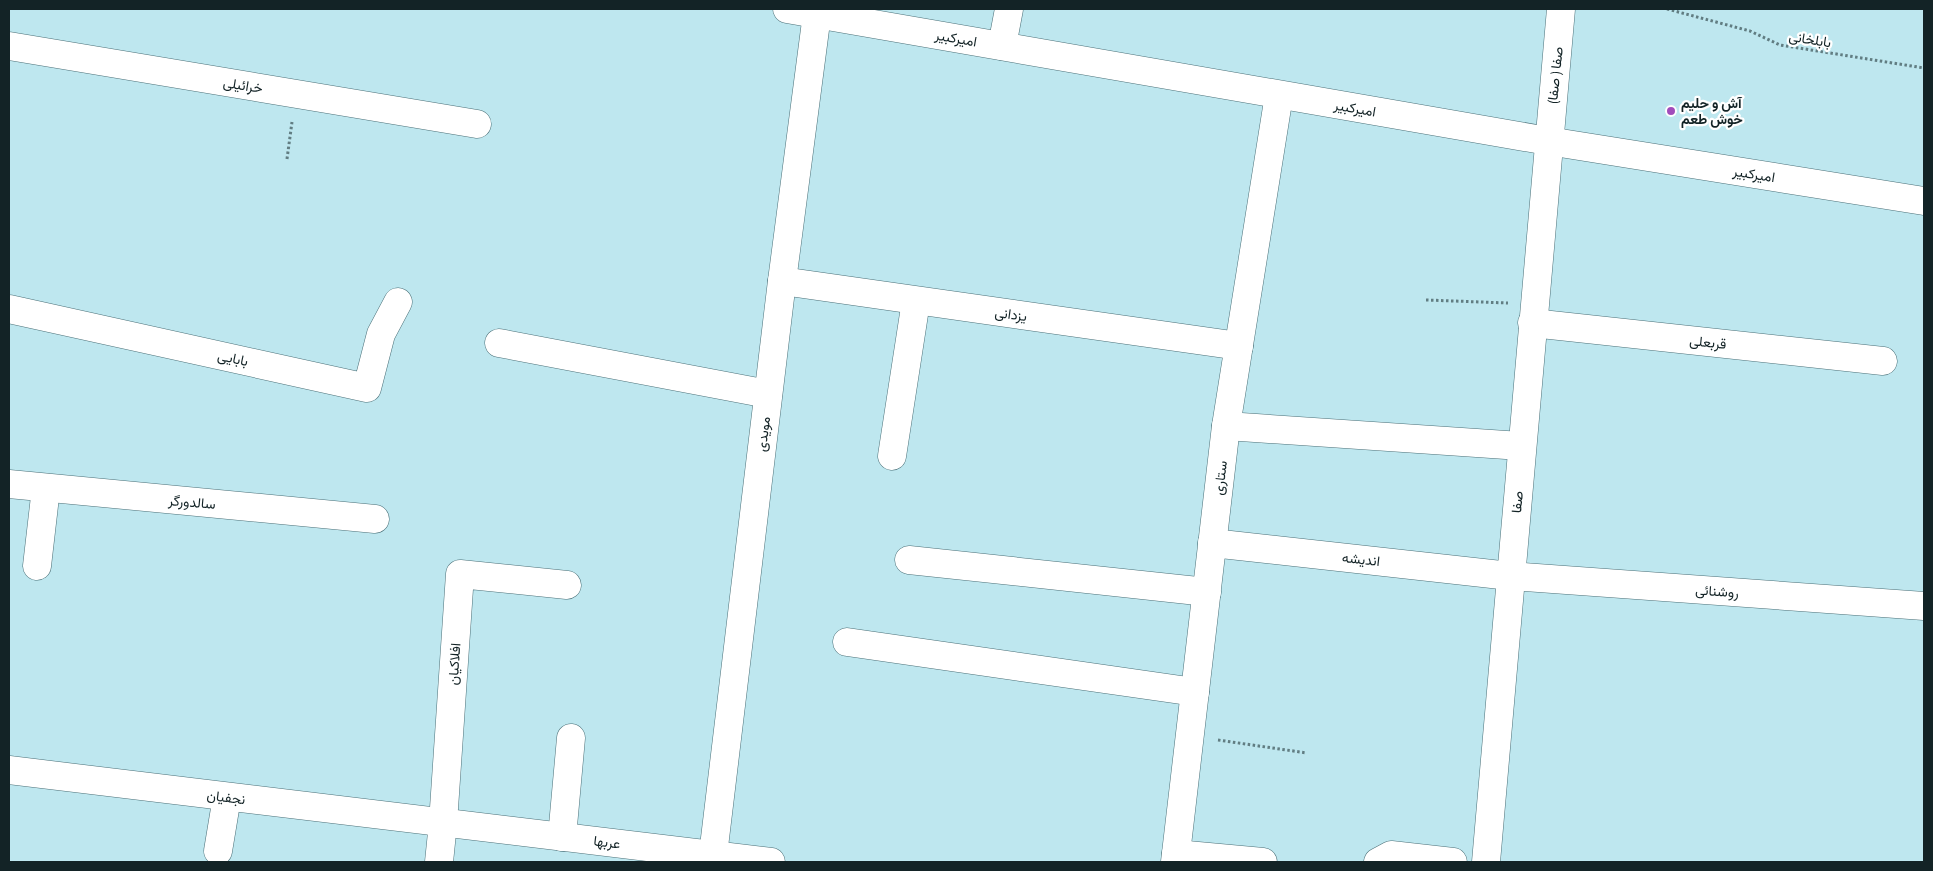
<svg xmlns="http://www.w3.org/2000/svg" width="1933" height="871" viewBox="0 0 1933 871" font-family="'PT Sans Narrow',Vazirmatn,sans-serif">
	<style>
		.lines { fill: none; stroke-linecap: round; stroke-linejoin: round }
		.minor-casing { stroke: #4b7078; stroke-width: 29 }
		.path { stroke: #617d82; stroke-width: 3; stroke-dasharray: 2.5 2.5; stroke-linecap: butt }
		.minor { stroke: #fff; stroke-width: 28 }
		.poi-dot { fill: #a14cbb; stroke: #fff; stroke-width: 2 }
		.labels { text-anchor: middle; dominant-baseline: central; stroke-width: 4.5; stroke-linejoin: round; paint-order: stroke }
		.street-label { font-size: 14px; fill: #132326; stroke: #fff }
		.poi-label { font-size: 14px; font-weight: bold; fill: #132326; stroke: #fff; text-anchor: start }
	</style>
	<rect width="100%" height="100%" fill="#bee7ef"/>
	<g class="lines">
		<g class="minor-casing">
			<g id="minor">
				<polyline points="787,9 1548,141 1924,201"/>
				<polyline points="9,46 477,124"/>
				<polyline points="1002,46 1009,9"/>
				<polyline points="782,281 1239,346"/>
				<polyline points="9,309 367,388 381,334 398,302"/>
				<polyline points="1532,323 1883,361"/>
				<polyline points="499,343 768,394"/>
				<polyline points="1226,426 1521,446"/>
				<polyline points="892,456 916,301"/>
				<polyline points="9,484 375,519"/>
				<polyline points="1212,543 1510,576 1924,606"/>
				<polyline points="909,560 1207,592"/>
				<polyline points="37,566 46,488"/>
				<polyline points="847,642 1195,692"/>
				<polyline points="9,770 771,862"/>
				<polyline points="562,837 571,738"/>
				<polyline points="218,851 227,797"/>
				<polyline points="1176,854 1263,862"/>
				<polyline points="713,855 782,281 817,14"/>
				<polyline points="439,862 443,823 460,574 567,585"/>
				<polyline points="1175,862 1226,426 1279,95"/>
				<polyline points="1378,862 1391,855 1453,862"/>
				<polyline points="1486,862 1561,9"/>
			</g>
		</g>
		<g class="path">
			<polyline points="1667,9 1750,31 1780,45 1924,68"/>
			<polyline points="287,159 292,122"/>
			<polyline points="1426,300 1508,303"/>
			<polyline points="1218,740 1307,753"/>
		</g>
		<use href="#minor" class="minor"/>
	</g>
	<circle class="poi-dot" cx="1671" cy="111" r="5"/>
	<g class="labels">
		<g class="street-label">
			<text transform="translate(956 38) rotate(10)">امیرکبیر</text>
			<text transform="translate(1810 39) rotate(9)">بابلخانی</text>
			<text transform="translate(1555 75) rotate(-84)">صفا ( صفا)</text>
			<text transform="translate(243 85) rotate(9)">خرائیلی</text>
			<text transform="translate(1355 108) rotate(10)">امیرکبیر</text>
			<text transform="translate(1754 174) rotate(9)">امیرکبیر</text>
			<text transform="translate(1011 314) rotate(8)">یزدانی</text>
			<text transform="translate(1708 342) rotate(6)">قربعلی</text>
			<text transform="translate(233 358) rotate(12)">بابایی</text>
			<text transform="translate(763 434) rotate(-83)">مویدی</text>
			<text transform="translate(1220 478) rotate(-83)">ستاری</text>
			<text transform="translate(192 502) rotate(5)">سالدورگر</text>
			<text transform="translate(1517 502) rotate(-85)">صفا</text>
			<text transform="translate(1361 559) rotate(6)">اندیشه</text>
			<text transform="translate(1717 591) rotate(4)">روشنائی</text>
			<text transform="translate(454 664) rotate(-86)">افلاکیان</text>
			<text transform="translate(226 797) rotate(7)">نجفیان</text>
			<text transform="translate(607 842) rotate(7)">عربها</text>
		</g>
		<g class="poi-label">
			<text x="1681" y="103">آش و حلیم<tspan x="1681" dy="16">خوش طعم</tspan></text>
		</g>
	</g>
	<rect width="1933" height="871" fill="none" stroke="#132326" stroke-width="20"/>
</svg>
